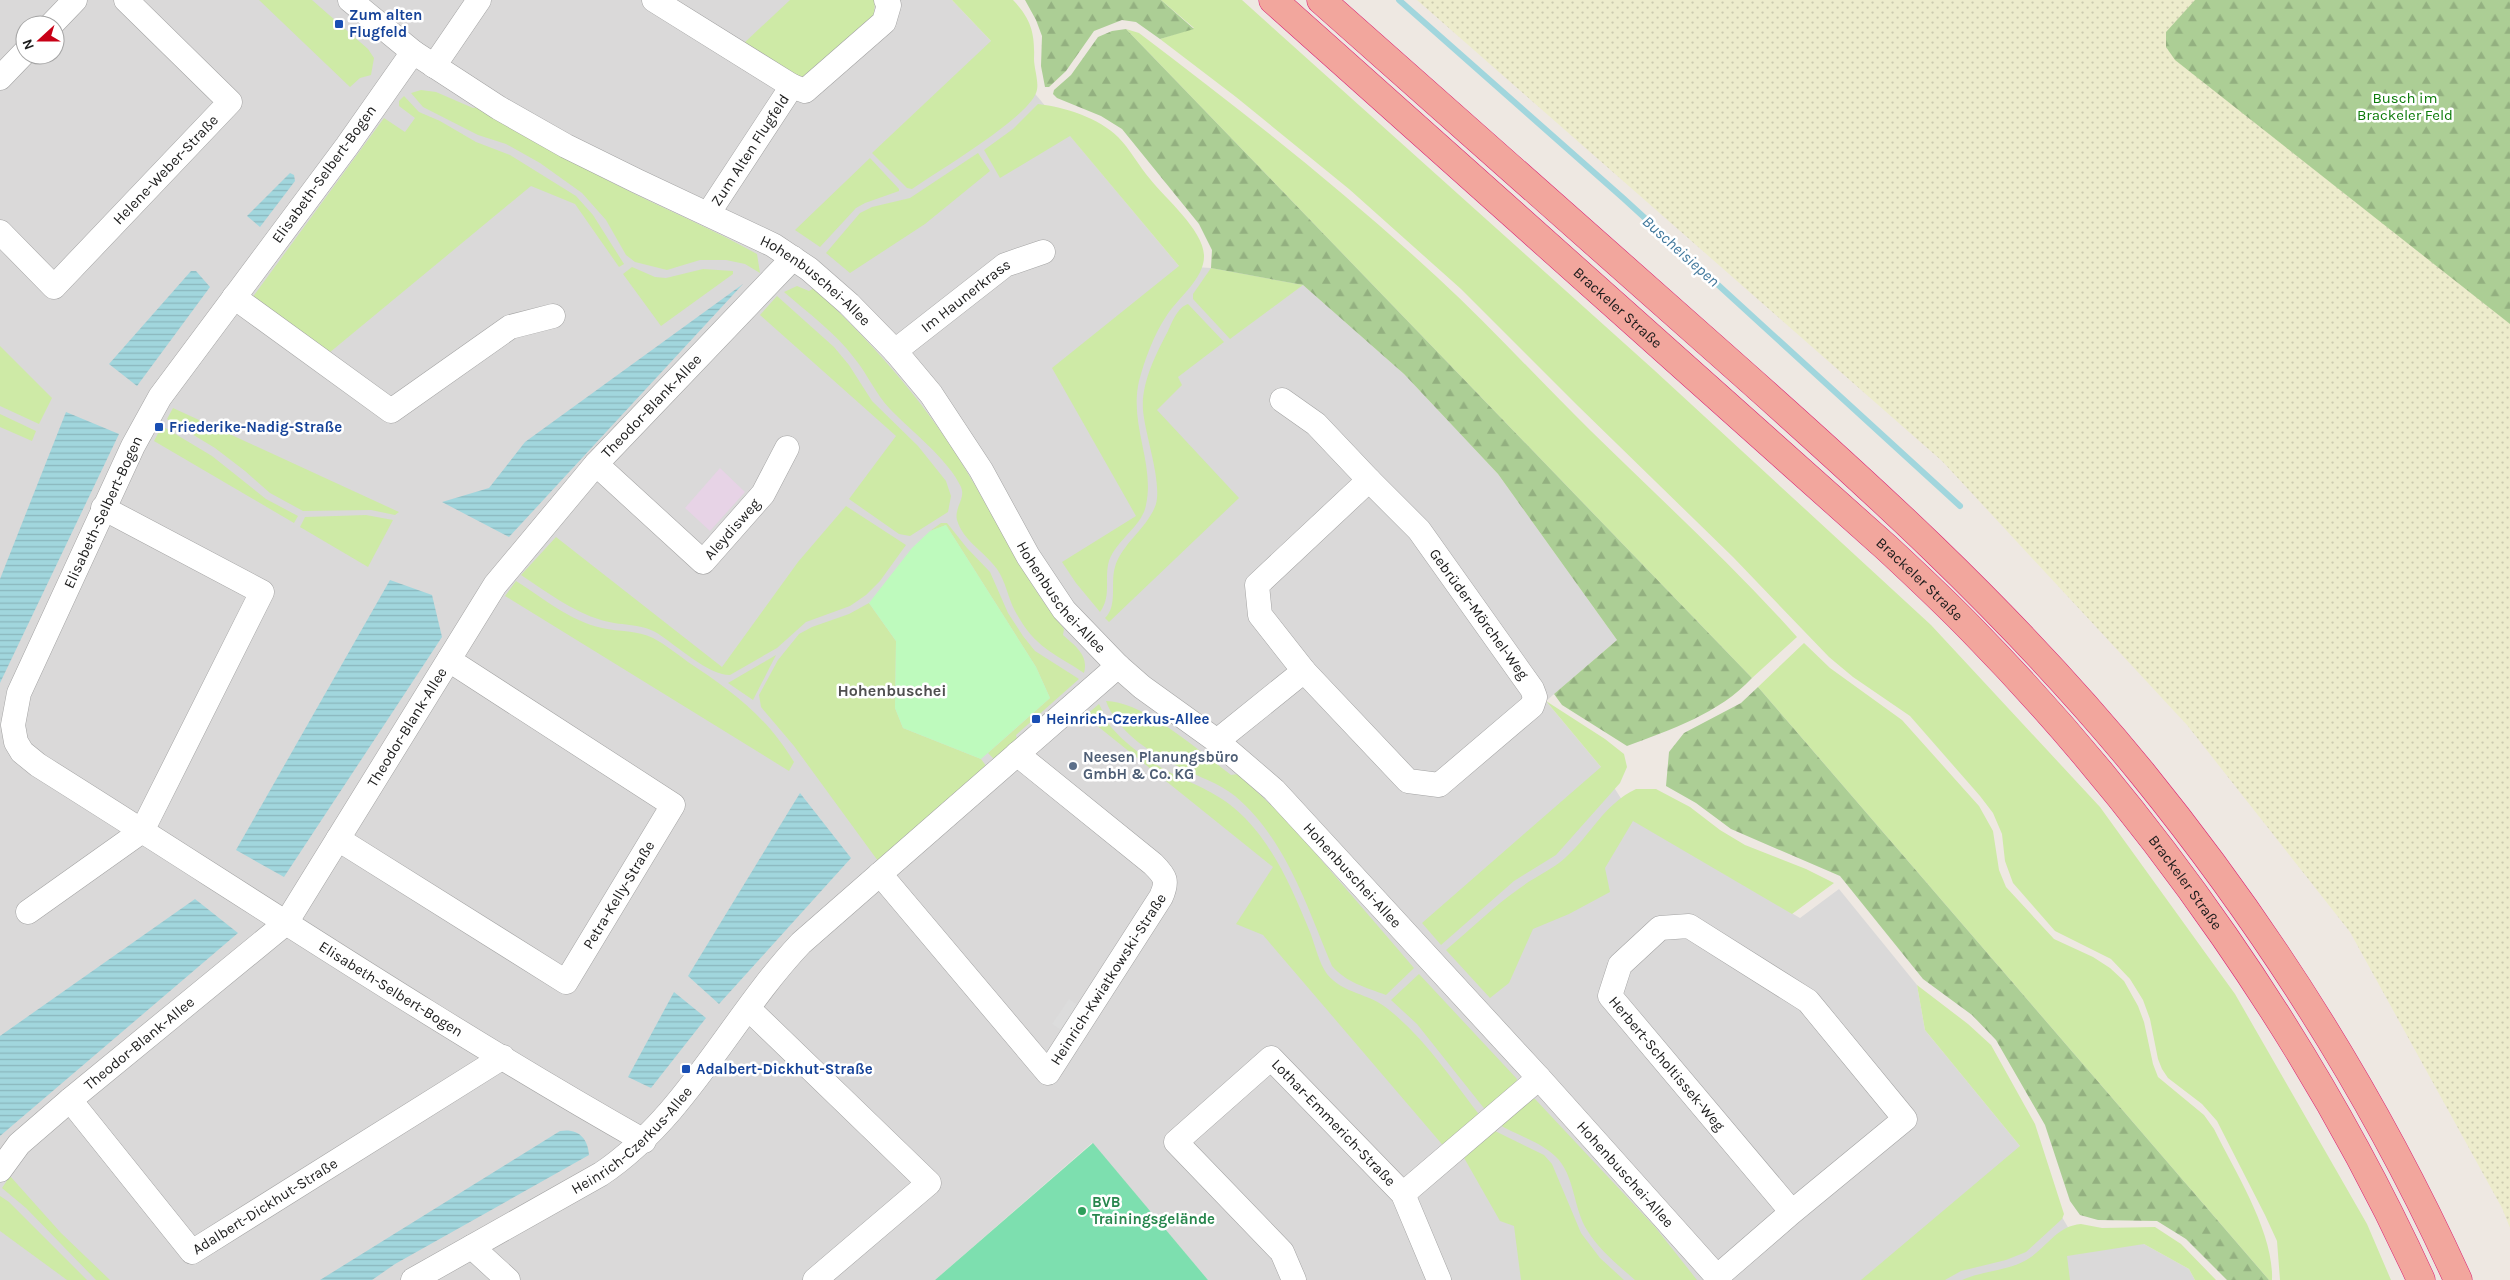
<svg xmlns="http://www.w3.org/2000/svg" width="2510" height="1280" viewBox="0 0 2510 1280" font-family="Karla,sans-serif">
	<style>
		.residential { fill: #dad9d9; fill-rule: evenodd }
		.industrial { fill: #e7d3e6 }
		.farmland { fill: url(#farmland-dots) }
		.grass { fill: #ceeaa6 }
		.forest { fill: url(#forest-firs) }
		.park { fill: #befabd }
		.pitch { fill: #7ddfaf }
		.parking { fill: #dcdcdc }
		.water { fill: url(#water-rules) }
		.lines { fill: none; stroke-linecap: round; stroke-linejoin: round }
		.stream { stroke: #a1d6dd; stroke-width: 6 }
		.minor-casing { stroke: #a3a3a3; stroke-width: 25 }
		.trunk-casing { stroke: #d92174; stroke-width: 29 }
		.minor { stroke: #fff; stroke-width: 24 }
		.trunk { stroke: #f2a69d; stroke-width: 28 }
		.transit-dot { fill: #1a4fb4; stroke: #fff; stroke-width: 2 }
		.service-dot { fill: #5c6f8a; stroke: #fff; stroke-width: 2 }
		.leisure-dot { fill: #2e9e5b; stroke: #fff; stroke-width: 2 }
		.labels { text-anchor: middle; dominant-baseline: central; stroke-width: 5; stroke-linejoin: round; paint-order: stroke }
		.transit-label { font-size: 15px; font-weight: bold; fill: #164399; stroke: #fff; text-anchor: start }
		.park-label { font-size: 15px; fill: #0c7b0a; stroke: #fff }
		.street-label { font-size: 15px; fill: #1c1c1c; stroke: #fff }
		.service-label { font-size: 15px; font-weight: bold; fill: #4e5e75; stroke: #fff; text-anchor: start }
		.leisure-label { font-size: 15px; font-weight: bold; fill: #27864d; stroke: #fff; text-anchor: start }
		.water-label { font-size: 16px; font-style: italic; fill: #42799d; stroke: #fff }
		.neighbourhood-label { font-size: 16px; font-weight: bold; fill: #4f4f4f; stroke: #fff }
	</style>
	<defs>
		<pattern id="farmland-dots" width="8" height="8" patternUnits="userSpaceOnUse" patternTransform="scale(1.25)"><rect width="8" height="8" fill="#edeccc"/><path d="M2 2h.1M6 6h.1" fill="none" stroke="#cbcaaf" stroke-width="1.8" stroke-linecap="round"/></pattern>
		<pattern id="forest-firs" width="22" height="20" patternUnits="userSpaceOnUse" patternTransform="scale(1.25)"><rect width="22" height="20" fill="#acce95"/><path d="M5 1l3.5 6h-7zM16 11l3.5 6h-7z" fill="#93b080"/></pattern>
		<pattern id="water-rules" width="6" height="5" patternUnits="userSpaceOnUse" patternTransform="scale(1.25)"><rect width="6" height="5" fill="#a1d6dd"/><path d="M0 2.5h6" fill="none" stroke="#8ab7bd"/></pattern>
	</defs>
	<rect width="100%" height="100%" fill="#eee8e2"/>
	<path class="residential" d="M0 0H952L991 41 1179 266 1211 268 1303 285 1404 374 1498 474 1617 640 1546 701 1601 767 1636 822 1800 918 1839 889 1917 985 1925 1030 2020 1146 2069 1229 2144 1244 2189 1269 2195 1280H1208L1092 1143 935 1280H0ZM25 25H55V55H25Z"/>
	<polygon class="industrial" points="720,468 745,492 710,531 685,508"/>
	<polygon class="farmland" points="1417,0 2510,0 2510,1228 2502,1208 2350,932 2187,725 1942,461"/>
	<g class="grass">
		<polygon points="259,0 312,0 368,49 374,58 371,75 360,78 350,87"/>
		<polygon points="790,0 875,0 874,15 806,77 798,77 743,44"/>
		<path d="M952 0H1013C1031 19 1035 33 1034 59 1034 69 1040 84 1036 93 1026 119 938 171 912 189L907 188 872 153 991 41Z"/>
		<polygon points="1161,0 1242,0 1654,370 1931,625 2100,807 2235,994 2367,1224 2391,1280 2280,1280 2277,1241 2265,1215 2217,1121 2202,1104 2168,1078 2162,1069 2158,1059 2150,1019 2143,1000 2130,979 2111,959 2055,931 2013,883 2005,861 2002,834 1993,813 1980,796 1910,716 1853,677 1829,657 1733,557 1577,405 1461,289 1349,189 1236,97 1160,39 1194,28"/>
		<path d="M1126 29 1139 33C1242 111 1343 190 1438 278 1491 327 1539 380 1591 431 1660 499 1732 564 1797 637L1752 678Z"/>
		<path d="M421 90 436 92 473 108 478 107C525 135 572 163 621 187 666 210 713 229 757 254L760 273 745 264 726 260H700L667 270 635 262 626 255 606 220 582 193 540 163 506 144 478 135 423 107 411 93Z"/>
		<polygon points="404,96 419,112 440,121 476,142 510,155 576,196 593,215 624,264 619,267 575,204 531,186 329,353 252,298 384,118 405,132 415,118 399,106 399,101"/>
		<path d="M1038 104C1065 107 1099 118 1118 137 1130 149 1139 166 1150 179 1165 198 1203 230 1204 255 1205 278 1179 297 1167 315 1154 334 1145 359 1139 381 1129 425 1155 463 1146 505 1142 528 1113 541 1108 565 1105 581 1111 597 1100 612L1076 583 1062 562 1136 516 1052 368 1179 266 1070 136 1000 178 984 150 1013 129Z"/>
		<polygon points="978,153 990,171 925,224 850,273 826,253 860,213 872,207 910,198"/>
		<polygon points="870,158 899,189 899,191 865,203 856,208 820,247 795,230"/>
		<polygon points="632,267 655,277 666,278 703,269 733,271 733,274 661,326 623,274"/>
		<polygon points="1211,268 1303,285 1230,339 1193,299 1193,294"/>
		<path d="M797 286 809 291 814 288C870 341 920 396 961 462 996 518 1022 578 1064 629L1063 635C1075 646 1089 655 1084 673 1052 652 1035 648 1015 611 1008 598 1006 582 997 569 985 552 963 541 957 520 954 508 966 498 961 487 949 460 910 430 890 409 875 393 868 375 855 359 836 333 808 313 784 292Z"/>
		<polygon points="777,296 834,347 849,365 872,401 918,446 946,481 951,496 948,512 910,536 899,534 849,499 896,436 760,315"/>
		<path d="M1188 304 1224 342 1178 377 1182 385 1157 410 1239 498 1109 622 1105 618C1118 606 1110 583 1115 567 1122 543 1148 528 1156 504 1162 481 1145 435 1143 410 1141 383 1156 354 1168 331 1172 322 1178 307 1188 304Z"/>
		<polygon points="0,346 52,398 39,424 0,406"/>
		<polygon points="173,408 399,512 395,515 371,510 303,511 270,493 245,471 215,448 167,419"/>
		<polygon points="0,414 36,431 32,441 0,427"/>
		<polygon points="162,426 212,456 266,499 298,516 294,523 154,441"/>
		<path d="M846 506 906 545 880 581 866 595 850 606 806 622 777 648 730 675C708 675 676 645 657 633 640 623 620 626 601 620 571 611 547 592 521 575L556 537 722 667 798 562Z"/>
		<polygon points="366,515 393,520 368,567 300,527 305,517"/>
		<polygon points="941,523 947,523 967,548 990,572 1008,613 1023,636 1035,651 1079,679 1016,735 1017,739 994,759 988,753 1050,698 1036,667 946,525 930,531"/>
		<path d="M516 581C543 598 570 621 602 628 620 632 637 630 653 638 666 645 677 654 688 662 732 691 766 716 794 762L789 771 505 596Z"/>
		<polygon points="869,603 896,641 895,708 903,728 981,759 987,767 878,861 794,746 761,707 759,695 778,660 799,634 812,627 849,614"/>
		<path d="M1804 643 1830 668 1902 720 1979 806 1993 831 1999 870 2006 887 2054 939 2093 957 2110 968 2124 981 2138 1006 2144 1022 2153 1064 2158 1077 2204 1115 2214 1129C2235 1172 2274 1232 2272 1280H2269L1758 687Z"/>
		<polygon points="776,655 753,700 728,683"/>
		<path d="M1106 701C1143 701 1202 753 1231 775L1238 774 1286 819 1414 968 1386 995C1365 987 1347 983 1332 966 1307 907 1286 839 1235 796 1219 783 1199 777 1181 768 1152 754 1117 732 1106 701Z"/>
		<polygon points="1546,701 1605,739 1624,754 1627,767 1620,783 1556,855 1514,881 1441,945 1422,923 1601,767"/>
		<path d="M1099 704C1103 711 1106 721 1111 727 1129 748 1157 767 1181 778 1207 790 1224 797 1245 818 1276 850 1293 891 1310 932 1315 945 1319 963 1327 974 1343 994 1369 993 1388 1009 1425 1038 1452 1080 1481 1117L1446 1149 1263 935 1236 924 1273 867 1085 716Z"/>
		<path d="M1636 789H1656L1690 807 1720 830 1745 845 1806 869 1834 883 1792 914 1633 821 1605 868 1610 892 1569 914 1533 929 1509 983 1490 998 1446 950C1471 929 1494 906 1520 888 1534 877 1552 870 1565 858 1591 835 1604 804 1636 789Z"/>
		<polygon points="1419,974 1517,1079 1516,1085 1487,1112 1417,1024 1391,1000"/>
		<polygon points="1917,985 1968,1024 1991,1045 2035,1124 2064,1214 2062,1219 2026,1252 2006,1260 1961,1271 1945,1280 1861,1280 2020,1146 1925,1030"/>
		<path d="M1527 1097 1535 1099 1655 1227 1697 1280H1635C1618 1265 1599 1250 1587 1230 1573 1208 1575 1174 1555 1156 1539 1141 1516 1135 1498 1124Z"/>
		<polygon points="1493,1130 1544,1155 1552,1164 1581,1233 1600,1258 1624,1280 1521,1280 1514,1226 1500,1221 1463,1156"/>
		<polygon points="10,1176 61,1233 110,1280 96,1280 26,1208 2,1188"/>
		<polygon points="0,1196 9,1202 87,1280 67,1280 0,1231"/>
		<path d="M2081 1224 2102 1228 2155 1227 2181 1244 2216 1280H2195L2189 1269 2144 1244 2067 1256 2070 1280H1962C1984 1270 2012 1271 2031 1257 2049 1244 2058 1226 2081 1224Z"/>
	</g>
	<g class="forest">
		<polygon points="1025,0 1161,0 1194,29 1160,39 1136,22 1122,20 1094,31 1066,71 1049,87 1045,87 1041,66 1042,36 1036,20"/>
		<polygon points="2195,0 2510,0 2510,324 2175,60 2166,47 2166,32"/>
		<path d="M1126 29 1752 678C1720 713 1670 730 1627 746L1562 705 1554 694 1617 640 1498 474 1404 374 1303 285 1211 268 1212 250 1199 224 1122 129 1101 116 1057 98 1053 94 1054 90 1071 75 1098 37 1112 31Z"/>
		<polygon points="1758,687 2269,1280 2227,1280 2186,1239 2157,1221 2098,1220 2080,1215 2070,1201 2045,1125 1996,1040 1972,1015 1923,979 1840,876 1731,829 1696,803 1666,786 1669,752 1684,733 1741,703"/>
	</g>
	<polygon class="park" points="946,525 1036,667 1050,698 981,759 903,728 895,708 896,641 869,603 912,548 930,531"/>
	<polygon class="pitch" points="1093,1143 1208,1280 935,1280"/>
	<polygon class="parking" points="1069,999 1081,1007 1064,1032 1052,1024"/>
	<g class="water">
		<polygon points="290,173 294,175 295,181 260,227 247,216"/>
		<polygon points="191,271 196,271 210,287 137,386 109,364"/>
		<polygon points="743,284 509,537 442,502 489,488 525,442"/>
		<polygon points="66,412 119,434 0,683 0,579"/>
		<polygon points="390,580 432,595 442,637 284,877 236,850"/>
		<polygon points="800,793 851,858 719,1004 688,976"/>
		<polygon points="195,899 238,933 0,1136 0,1036"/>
		<polygon points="674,992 706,1018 651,1088 628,1077"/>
		<path d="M560 1131C578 1128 588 1138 589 1155L395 1264 372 1280H320Z"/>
	</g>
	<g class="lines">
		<polyline class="stream" points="1399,0 1623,198 1960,506"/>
		<g class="minor-casing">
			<g id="minor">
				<path id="s1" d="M350 0 413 52 499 108 566 146 637 181 773 245 809 269 849 304 895 351 931 394 981 470 1028 556 1064 610 1118 666 1142 687 1217 741 1274 790 1539 1078 1720 1280"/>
				<polyline points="654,0 792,86 708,214"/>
				<polyline points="51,25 75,0"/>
				<path id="s2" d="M413 52 347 146 160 397 133 446 19 693 13 725 16 742 22 752 38 765C239 891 437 1024 644 1141"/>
				<polyline points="434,66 479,0"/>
				<polyline points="0,78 25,52"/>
				<polyline points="792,86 805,91 884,22 889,5 886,0"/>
				<path id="s3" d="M0 232 54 287 230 102 126 0"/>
				<polyline points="234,297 391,411 510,327 553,316"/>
				<path id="s4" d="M895 351 1005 265 1043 252"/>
				<path id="s5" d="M596 464 703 562 763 494 787 448"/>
				<polyline points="1304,671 1408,781 1439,785 1532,706 1535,697 1532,689 1419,530 1369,480"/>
				<polyline points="1217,741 1304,671 1260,615 1257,585 1369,480 1316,424 1282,400"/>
				<path id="s6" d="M338 839 566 982 673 805 449 660"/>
				<path id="s7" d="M880 874 1048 1073 1161 897C1168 881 1166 877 1153 864L1017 754"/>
				<polyline points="28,912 142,831 262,592 103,508"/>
				<polyline points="749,1009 929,1183 815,1280"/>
				<path id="s8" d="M70 1100 192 1252 503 1057"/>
				<path id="s9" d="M0 1170 19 1144 70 1100 286 923 495 585 596 464 793 258"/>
				<polyline points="1403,1194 1539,1078"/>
				<polyline points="472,1247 508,1280"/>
				<path id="s10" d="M1718 1276 1792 1212 1905 1119 1808 1001 1689 926 1660 928 1620 965 1610 996 1792 1212"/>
				<path id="s11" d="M413 1280 601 1174C687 1116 731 1017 801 943L1118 666"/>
				<path id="s12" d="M1294 1280 1282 1252 1176 1142 1271 1058 1403 1194 1439 1280"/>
			</g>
		</g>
		<g class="trunk-casing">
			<g id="trunk">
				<path id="s13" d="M1273 0 1887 548C1916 575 1945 602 1973 631 2154 816 2313 1044 2421 1280"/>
				<path d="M1321 0C1449 113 1577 226 1705 340 1859 476 2012 613 2142 773 2267 927 2376 1100 2458 1280"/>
			</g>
		</g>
		<use href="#minor" class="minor"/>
		<use href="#trunk" class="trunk"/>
	</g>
	<g class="transit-dot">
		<rect x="334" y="19" width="10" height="10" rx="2.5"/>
		<rect x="154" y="422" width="10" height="10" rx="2.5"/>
		<rect x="1031" y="714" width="10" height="10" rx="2.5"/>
		<rect x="681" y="1064" width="10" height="10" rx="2.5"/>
	</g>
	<circle class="service-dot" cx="1073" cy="766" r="5"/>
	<circle class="leisure-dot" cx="1082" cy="1211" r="5"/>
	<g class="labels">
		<g class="transit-label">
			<text x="349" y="15">Zum alten<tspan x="349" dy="17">Flugfeld</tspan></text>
			<text x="169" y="427">Friederike-Nadig-Straße</text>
			<text x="1046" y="719">Heinrich-Czerkus-Allee</text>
			<text x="696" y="1069">Adalbert-Dickhut-Straße</text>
		</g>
		<g class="park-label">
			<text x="2405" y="98">Busch im<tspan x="2405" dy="17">Brackeler Feld</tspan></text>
		</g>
		<g class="street-label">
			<text transform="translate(750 150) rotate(-57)">Zum Alten Flugfeld</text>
			<text stroke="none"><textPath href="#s3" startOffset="239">Helene-Weber-Straße</textPath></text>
			<text transform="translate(324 174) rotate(-54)">Elisabeth-Selbert-Bogen</text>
			<text stroke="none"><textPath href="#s1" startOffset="546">Hohenbuschei-Allee</textPath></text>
			<text stroke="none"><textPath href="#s4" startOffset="90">Im Haunerkrass</textPath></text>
			<text stroke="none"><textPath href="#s13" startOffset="462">Brackeler Straße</textPath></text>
			<text stroke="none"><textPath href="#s9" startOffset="1014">Theodor-Blank-Allee</textPath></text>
			<text transform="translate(103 512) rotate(-65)">Elisabeth-Selbert-Bogen</text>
			<text stroke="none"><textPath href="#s5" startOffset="189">Aleydisweg</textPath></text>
			<text stroke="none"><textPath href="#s13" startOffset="868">Brackeler Straße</textPath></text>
			<text stroke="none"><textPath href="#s1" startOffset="951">Hohenbuschei-Allee</textPath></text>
			<text transform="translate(1479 614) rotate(54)">Gebrüder-Mörchel-Weg</text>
			<text stroke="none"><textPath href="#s9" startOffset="609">Theodor-Blank-Allee</textPath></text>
			<text stroke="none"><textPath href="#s1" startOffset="1356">Hohenbuschei-Allee</textPath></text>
			<text stroke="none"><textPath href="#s13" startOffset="1272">Brackeler Straße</textPath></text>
			<text stroke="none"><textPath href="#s6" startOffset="371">Petra-Kelly-Straße</textPath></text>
			<text stroke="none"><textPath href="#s7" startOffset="372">Heinrich-Kwiatkowski-Straße</textPath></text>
			<text stroke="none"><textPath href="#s2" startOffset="1256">Elisabeth-Selbert-Bogen</textPath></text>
			<text stroke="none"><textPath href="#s9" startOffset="189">Theodor-Blank-Allee</textPath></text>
			<text stroke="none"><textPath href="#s10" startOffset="742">Herbert-Scholtissek-Weg</textPath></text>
			<text stroke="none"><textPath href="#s12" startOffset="400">Lothar-Emmerich-Straße</textPath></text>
			<text stroke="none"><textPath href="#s11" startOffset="261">Heinrich-Czerkus-Allee</textPath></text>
			<text stroke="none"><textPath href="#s1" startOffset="1761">Hohenbuschei-Allee</textPath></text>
			<text stroke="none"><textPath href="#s8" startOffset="281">Adalbert-Dickhut-Straße</textPath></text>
		</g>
		<g class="service-label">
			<text x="1083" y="757">Neesen Planungsbüro<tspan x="1083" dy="17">GmbH &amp; Co. KG</tspan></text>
		</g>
		<g class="leisure-label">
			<text x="1092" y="1202">BVB<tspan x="1092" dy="17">Trainingsgelände</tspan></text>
		</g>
		<g class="water-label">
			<text transform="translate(1681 251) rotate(42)">Buscheisiepen</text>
		</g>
		<g class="neighbourhood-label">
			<text x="892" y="690">Hohenbuschei</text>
		</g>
	</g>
	<g transform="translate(40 40) rotate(249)"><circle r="24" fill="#ffffff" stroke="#a4a4a4"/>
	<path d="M0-4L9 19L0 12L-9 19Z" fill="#c80016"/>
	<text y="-8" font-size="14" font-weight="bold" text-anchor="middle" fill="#1c1c1c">N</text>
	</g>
</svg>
